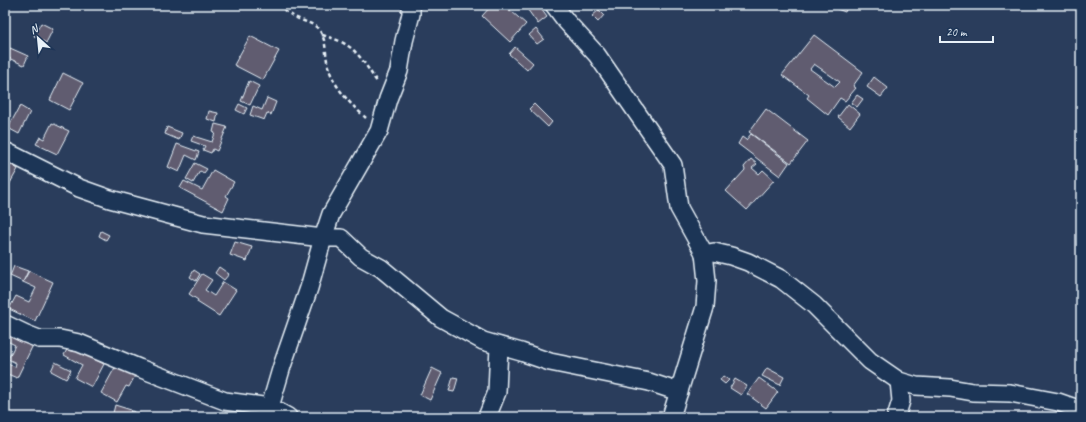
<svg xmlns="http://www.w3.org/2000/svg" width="1086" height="422" viewBox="0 0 1086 422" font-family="Caveat,sans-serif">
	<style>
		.building { fill: #605b70; stroke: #e8f1f8; fill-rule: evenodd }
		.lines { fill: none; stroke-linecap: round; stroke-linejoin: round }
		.street-casing { stroke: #e8f1f8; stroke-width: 20 }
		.path { stroke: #e8f1f8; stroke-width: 2.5; stroke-dasharray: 4 3; stroke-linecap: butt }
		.street { stroke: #1d3557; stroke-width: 17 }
	</style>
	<rect width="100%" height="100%" fill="#2a3d5c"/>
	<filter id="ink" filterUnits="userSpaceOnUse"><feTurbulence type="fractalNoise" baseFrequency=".025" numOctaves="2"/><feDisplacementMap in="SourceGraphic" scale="8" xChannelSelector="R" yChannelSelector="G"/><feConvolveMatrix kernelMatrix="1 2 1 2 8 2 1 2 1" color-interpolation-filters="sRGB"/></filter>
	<g filter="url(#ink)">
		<g class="building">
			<polygon points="492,5 504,5 526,24 510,42 482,16"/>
			<polygon points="526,5 538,5 547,17 538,24 525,6"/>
			<polygon points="839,5 848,5 845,12 837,9"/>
			<polygon points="599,10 604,15 598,22 592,16"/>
			<polygon points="41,23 53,29 46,43 34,36"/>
			<polygon points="536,29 544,39 537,44 529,35"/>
			<path d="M814 35 863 72 853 86 856 88 845 101 840 98 828 115 807 98 809 95 782 75ZM814 64 840 82 835 87 810 69Z"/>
			<polygon points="250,36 279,51 263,80 234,65"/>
			<polygon points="515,47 533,63 527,70 509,54"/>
			<polygon points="10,48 28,56 24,65 6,57"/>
			<polygon points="63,73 83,83 69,110 50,100"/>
			<polygon points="874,77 888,88 881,97 867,87"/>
			<polygon points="249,81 259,86 250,105 241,101"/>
			<polygon points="857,95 863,99 857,107 851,103"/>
			<polygon points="267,98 276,102 271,115 267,113 264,120 250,115 253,106 262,110"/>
			<polygon points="239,104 247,108 244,114 236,110"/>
			<polygon points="534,104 552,122 548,127 529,109"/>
			<polygon points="848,104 860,114 850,127 838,117"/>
			<polygon points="20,106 30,112 19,134 8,128"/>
			<polygon points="766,109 808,141 791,163 749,132"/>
			<polygon points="209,111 218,113 216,122 207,119"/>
			<polygon points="52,123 69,131 57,154 36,144 40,137 44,139"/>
			<polygon points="215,124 227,127 217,151 213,149 211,153 203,150 205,146 191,141 193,136 212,142 215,133 213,132"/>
			<polygon points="167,127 182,133 179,140 165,134"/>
			<polygon points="751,134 789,163 780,176 738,144 742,137 746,140"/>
			<polygon points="177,144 199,152 196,160 186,155 179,172 168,167"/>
			<polygon points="751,159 757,164 752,168 759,174 763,170 774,180 747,210 726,191 745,170 744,167"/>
			<polygon points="5,161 18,169 5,192"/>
			<polygon points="195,163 207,169 204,173 200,171 193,183 186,179"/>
			<polygon points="213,170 234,182 226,196 229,198 223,211 180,188 184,181 202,190"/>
			<polygon points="101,231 109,235 106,240 99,236"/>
			<polygon points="235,242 252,247 247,261 230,255"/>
			<polygon points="14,266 28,271 23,282 10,276"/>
			<polygon points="219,267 229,274 224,280 215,273"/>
			<polygon points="194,270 200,274 196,281 190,277"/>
			<polygon points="29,271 53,282 35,321 9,309 16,296 29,302 36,288 23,282"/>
			<polygon points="202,274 212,280 205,290 214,296 223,282 236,290 219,316 197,302 198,300 189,294"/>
			<polygon points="7,333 33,345 17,378 5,373 5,358 8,359 6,362 15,367 16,363 8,359 15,345 5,340"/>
			<polygon points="69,346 104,364 92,387 75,378 82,365 64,355"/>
			<polygon points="55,362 71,370 66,379 51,371"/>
			<polygon points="118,362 137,372 129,387 126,386 117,402 101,393"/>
			<polygon points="432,368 442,373 430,400 420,395"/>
			<polygon points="767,368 784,377 780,385 762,376"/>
			<polygon points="723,376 729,380 725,384 720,380"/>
			<polygon points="453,377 458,378 454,392 449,391"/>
			<polygon points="759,378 778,392 766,408 747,394"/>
			<polygon points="735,379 747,386 741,395 730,388"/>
			<polygon points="115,405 131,410 129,417 112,417"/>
			<polygon points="132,411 149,417 130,417"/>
		</g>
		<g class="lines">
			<g class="street-casing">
				<g id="street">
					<polyline points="554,5 566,21 597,55 673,165 679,208 704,253 707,281 705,307 671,417"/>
					<polyline points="5,151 79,188 110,199 203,224 323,238 341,238 361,257 381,268 441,318 483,341 521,352 550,362 649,382 679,392"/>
					<polyline points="704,254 714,252 731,256 748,262 781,279 814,305 870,361 899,381 916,386 950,388 973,392 1010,393 1058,402 1081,410"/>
					<polyline points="5,324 26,334 39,339 60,339 79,343 139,368 225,401 270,407 288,417"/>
					<polyline points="267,417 282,366 309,288 323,238 331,214 379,131 388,99 399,71 404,41 411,14 411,5"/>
					<polyline points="487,417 497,392 499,346"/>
					<polyline points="896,417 901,401 899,381"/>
				</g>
			</g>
			<g class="path">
				<path d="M279 5C284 11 292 16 299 19 307 23 314 23 320 31 327 42 325 54 328 66 334 87 350 104 366 118"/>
				<path d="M322 35C355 44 359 55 377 82"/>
			</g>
			<use href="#street" class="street"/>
		</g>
	</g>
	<rect width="1086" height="422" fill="none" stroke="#1d3557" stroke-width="20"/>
	<rect x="10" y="10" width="1066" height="402" fill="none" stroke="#e8f1f8" stroke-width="1.5" filter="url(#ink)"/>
	<g transform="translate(38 38) rotate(333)" stroke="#1d3557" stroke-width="3" paint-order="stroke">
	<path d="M0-3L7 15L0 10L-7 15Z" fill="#e8f1f8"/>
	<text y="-6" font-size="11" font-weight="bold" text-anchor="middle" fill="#e8f1f8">N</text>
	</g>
	<path d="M940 36v6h53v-6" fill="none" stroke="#e8f1f8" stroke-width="2"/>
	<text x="946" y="36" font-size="12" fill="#e8f1f8" stroke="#1d3557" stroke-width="3" paint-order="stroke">20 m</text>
</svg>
